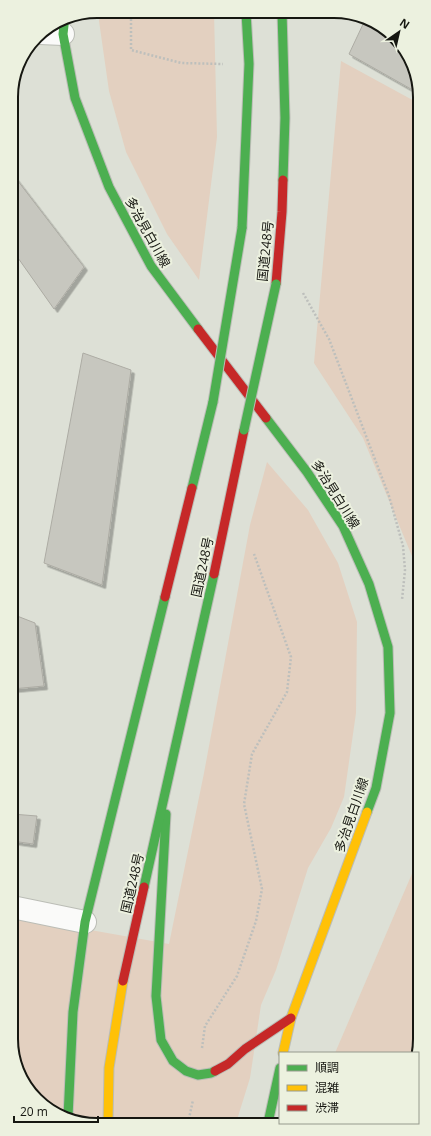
<svg xmlns="http://www.w3.org/2000/svg" width="431" height="1136" viewBox="0 0 431 1136" font-family="'Open Sans','Noto Sans JP',sans-serif">
	<style>
		.green { fill: #e3d0c0 }
		.building { fill: #c7c7bf; stroke: #adaca4; filter: url(#shadow) }
		.lines { fill: none; stroke-linecap: round; stroke-linejoin: round }
		.street-casing { stroke: #bbbdb6; stroke-width: 24 }
		.fast-casing { stroke: #bbbdb6; stroke-width: 11 }
		.slow-casing { stroke: #bbbdb6; stroke-width: 11 }
		.jam-casing { stroke: #bbbdb6; stroke-width: 11 }
		.path { stroke: #bdbfbc; stroke-width: 2.5; stroke-dasharray: 2 2; stroke-linecap: butt }
		.street { stroke: #fafaf9; stroke-width: 22 }
		.fast { stroke: #4caf50; stroke-width: 9 }
		.slow { stroke: #ffc107; stroke-width: 9 }
		.jam { stroke: #c62828; stroke-width: 9 }
		.fast-bridge-casing { stroke: #bbbdb6; stroke-width: 11; stroke-linecap: butt }
		.fast-bridge { stroke: #4caf50; stroke-width: 9 }
		.labels { text-anchor: middle; dominant-baseline: central; stroke-width: 4; stroke-linejoin: round; paint-order: stroke }
		.street-label { font-size: 13px; fill: #161711; stroke: #ecf1df }
		.rim { fill: none; stroke: #161711; stroke-width: 2 }
	</style>
	<defs>
		<filter id="shadow"><feDropShadow dx="3.5" dy="3.5" stdDeviation="0" flood-color="#0004"/></filter>
	</defs>
	<rect width="100%" height="100%" fill="#dde0d6"/>
	<g class="green">
		<polygon points="99,11 214,12 217,137 199,280 167,234 126,152 109,91 99,21"/>
		<polygon points="341,61 418,103 419,573 363,438 314,363"/>
		<polygon points="267,462 308,510 338,563 357,622 356,713 344,797 331,828 308,868 276,970 261,1005 250,1078 236,1123 80,1123 36,1100 13,1056 12,916 169,944 204,773 250,525"/>
		<polygon points="420,855 420,1044 416,1053 335,1053"/>
	</g>
	<g class="building">
		<polygon points="365,20 395,36 418,80 418,93 349,54"/>
		<polygon points="11,172 84,267 54,309 11,248"/>
		<polygon points="83,353 131,370 102,585 44,563"/>
		<polygon points="12,614 35,623 44,686 12,689"/>
		<polygon points="12,814 37,816 33,844 12,841"/>
	</g>
	<g class="lines">
		<g class="street-casing">
			<g id="street">
				<polyline points="40,33 63,34"/>
				<polyline points="12,907 85,922"/>
			</g>
		</g>
		<g class="fast-casing">
			<g id="fast">
				<polyline points="282,12 285,118 283,180"/>
				<polyline points="65,17 63,34 75,98 109,187 151,266 198,329"/>
				<polyline points="242,228 249,64 246,12"/>
				<polyline points="266,418 307,472 343,526 369,584 388,647 390,713 376,788 367,812"/>
				<polyline points="192,488 213,402"/>
				<polyline points="166,814 156,996 161,1040 173,1061 186,1071 198,1075 211,1073 215,1071"/>
				<polyline points="144,887 214,574"/>
				<polyline points="68,1117 73,1012 85,922 165,597"/>
				<polyline points="268,1123 280,1068"/>
			</g>
		</g>
		<g class="slow-casing">
			<g id="slow">
				<polyline points="283,1053 291,1018 367,812"/>
				<polyline points="108,1123 109,1068 123,981"/>
			</g>
		</g>
		<g class="jam-casing">
			<g id="jam">
				<polyline points="276,284 282,212 283,180"/>
				<polyline points="198,329 266,418"/>
				<polyline points="214,574 244,430"/>
				<polyline points="165,597 192,488"/>
				<polyline points="123,981 144,887"/>
				<polyline points="215,1071 228,1064 245,1049 291,1018"/>
			</g>
		</g>
		<g class="path">
			<polyline points="131,11 131,50 181,63 223,64"/>
			<polyline points="303,293 329,339 389,496 403,546 405,570 402,600"/>
			<polyline points="202,1048 205,1026 237,976 256,921 262,889 244,804 252,754 287,692 291,657 254,554"/>
			<polyline points="188,1123 193,1100"/>
		</g>
		<use href="#street" class="street"/>
		<use href="#fast" class="fast"/>
		<use href="#slow" class="slow"/>
		<use href="#jam" class="jam"/>
		<g class="fast-bridge-casing">
			<g id="fast-bridge">
				<polyline points="213,402 242,228"/>
				<polyline points="244,430 276,284"/>
			</g>
		</g>
		<use href="#fast-bridge" class="fast-bridge"/>
	</g>
	<g class="labels">
		<g class="street-label">
			<text transform="translate(148 232) rotate(61)">多治見白川線</text>
			<text transform="translate(265 251) rotate(-84)">国道248号</text>
			<text transform="translate(336 494) rotate(58)">多治見白川線</text>
			<text transform="translate(202 567) rotate(-78)">国道248号</text>
			<text transform="translate(351 815) rotate(-71)">多治見白川線</text>
			<text transform="translate(132 883) rotate(-77)">国道248号</text>
		</g>
	</g>
	<path d="M0 0H431V1136H0ZM97 18H334A79 79 0 0 1 413 97V1039A79 79 0 0 1 334 1118H97A79 79 0 0 1 18 1039V97A79 79 0 0 1 97 18Z" fill="#ecf1df" fill-rule="evenodd"/>
	<path class="rim" d="M97 18H334A79 79 0 0 1 413 97V1039A79 79 0 0 1 334 1118H97A79 79 0 0 1 18 1039V97A79 79 0 0 1 97 18Z"/>
	<rect x="279" y="1052" width="140" height="72" fill="#ecf1df" stroke="#969a8d"/>
	<rect x="287" y="1065" width="20" height="6" fill="#4caf50" stroke="#969a8d"/>
	<text x="315" y="1072" font-size="12" fill="#161711">順調</text>
	<rect x="287" y="1085" width="20" height="6" fill="#ffc107" stroke="#969a8d"/>
	<text x="315" y="1092" font-size="12" fill="#161711">混雑</text>
	<rect x="287" y="1105" width="20" height="6" fill="#c62828" stroke="#969a8d"/>
	<text x="315" y="1112" font-size="12" fill="#161711">渋滞</text>
	<g transform="translate(399 32) rotate(34)" stroke="#ecf1df" stroke-width="3" paint-order="stroke">
	<path d="M0-3L7 15L0 10L-7 15Z" fill="#161711"/>
	<text y="-6" font-size="11" font-weight="bold" text-anchor="middle" fill="#161711">N</text>
	</g>
	<path d="M14 1116v6h84v-6" fill="none" stroke="#161711" stroke-width="2"/>
	<text x="20" y="1116" font-size="12" fill="#161711" stroke="#ecf1df" stroke-width="3" paint-order="stroke">20 m</text>
</svg>
